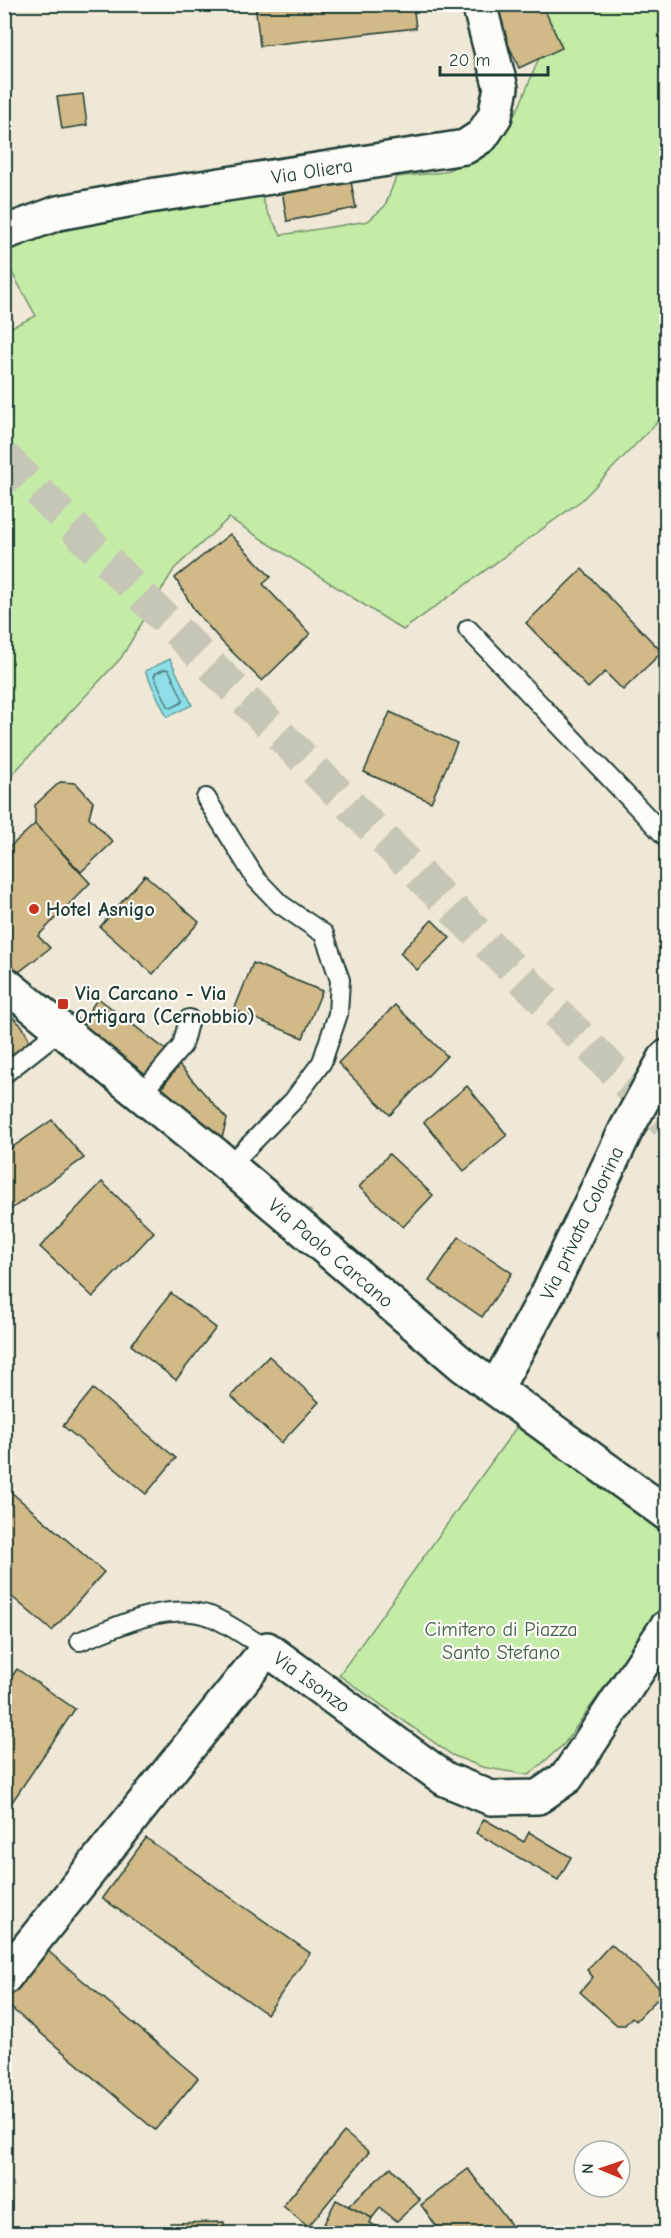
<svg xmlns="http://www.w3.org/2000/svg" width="671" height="2238" viewBox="0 0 671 2238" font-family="'Comic Neue',sans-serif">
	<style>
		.green { fill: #c5eca6; stroke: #72946d; stroke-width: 1.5 }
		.water { fill: #8ddee7; stroke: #619e9f; stroke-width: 1.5 }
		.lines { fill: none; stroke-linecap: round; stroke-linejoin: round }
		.shore { stroke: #4b7d7c; stroke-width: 1.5 }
		.building { fill: #d1b988; stroke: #1f3d34; stroke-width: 1.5 }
		.highway-tunnel { stroke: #c6c6b6; stroke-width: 33; stroke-dasharray: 33 16; stroke-linecap: butt }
		.lane-casing { stroke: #1f3d34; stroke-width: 22 }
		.street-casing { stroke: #1f3d34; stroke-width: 38 }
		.lane { stroke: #fdfcf7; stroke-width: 18 }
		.street { stroke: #fdfcf7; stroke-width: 33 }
		.poi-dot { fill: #c8321e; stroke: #fdfcf7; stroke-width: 2 }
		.labels { text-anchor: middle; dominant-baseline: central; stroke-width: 4.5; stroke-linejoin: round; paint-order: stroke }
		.street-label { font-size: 20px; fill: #1f3d34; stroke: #fdfcf7 }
		.poi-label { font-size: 20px; font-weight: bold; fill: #1f3d34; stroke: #fdfcf7; text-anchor: start }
		.park-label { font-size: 20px; fill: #40604b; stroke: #fdfcf7 }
	</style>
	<rect width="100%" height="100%" fill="#f0e8d6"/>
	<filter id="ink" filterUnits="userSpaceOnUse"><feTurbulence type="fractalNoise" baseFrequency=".0167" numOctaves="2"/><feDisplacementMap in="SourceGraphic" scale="12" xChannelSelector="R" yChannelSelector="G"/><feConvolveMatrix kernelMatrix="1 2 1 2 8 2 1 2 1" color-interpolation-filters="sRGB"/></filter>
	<g filter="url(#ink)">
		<g class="green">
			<polygon points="537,5 666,5 666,413 582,500 403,630 229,518 174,569 121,658 5,782 5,330 36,316 5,260 5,237 260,193 268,213 281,235 368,221 385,206 396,177 444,172 489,152 519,107 542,51"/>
			<polygon points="518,1425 666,1536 666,1600 564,1744 529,1775 482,1767 452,1755 339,1675"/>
		</g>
		<polygon class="water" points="170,659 192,705 167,717 145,671"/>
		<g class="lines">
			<polygon class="shore" points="165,669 169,670 183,700 181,703 171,708 168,706 154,676 156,673"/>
		</g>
		<g class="building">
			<polygon points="255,4 413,4 416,28 260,46"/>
			<polygon points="490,4 542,4 562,48 519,68"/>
			<polygon points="83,94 87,125 62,129 57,97"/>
			<polygon points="349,171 356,208 287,221 281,184"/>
			<polygon points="230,534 271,577 263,584 310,634 262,681 223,643 195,611 175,578"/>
			<polygon points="582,569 662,652 623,690 605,672 588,688 526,623"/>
			<polygon points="390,712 457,743 431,802 364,772"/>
			<polygon points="60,782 76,783 93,802 89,817 113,842 81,872 35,824 35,805"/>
			<polygon points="35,824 90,883 38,936 50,948 15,975 4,967 4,852"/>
			<polygon points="145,875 199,922 153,974 100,927"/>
			<polygon points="432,920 450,938 417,970 400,953"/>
			<polygon points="253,963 322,991 303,1038 234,1010"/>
			<polygon points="98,998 166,1050 147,1075 80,1024"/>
			<polygon points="395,1005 447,1056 390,1115 338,1063"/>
			<polygon points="4,1009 22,1026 29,1039 26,1048 4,1064"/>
			<polygon points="179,1065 227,1119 219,1149 161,1089"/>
			<polygon points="467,1086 507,1135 464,1171 424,1122"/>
			<polygon points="52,1120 84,1158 4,1214 4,1153"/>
			<polygon points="389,1154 433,1195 403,1227 359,1187"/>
			<polygon points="102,1182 154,1232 93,1297 40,1247"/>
			<polygon points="459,1237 512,1273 482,1317 429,1281"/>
			<polygon points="171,1293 216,1328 176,1380 131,1345"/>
			<polygon points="269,1356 319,1402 281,1443 231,1396"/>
			<polygon points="93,1389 176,1458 146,1494 63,1426"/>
			<polygon points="4,1486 104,1572 52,1631 4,1590"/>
			<polygon points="17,1669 75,1709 4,1814 4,1688"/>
			<polygon points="484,1819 524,1842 529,1832 571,1857 558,1880 476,1833"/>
			<polygon points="146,1838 310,1953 267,2014 102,1898"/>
			<polygon points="611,1944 664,1992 636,2021 632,2017 625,2025 617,2025 580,1992 593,1977 587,1970"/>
			<polygon points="48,1951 198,2078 155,2130 4,2002"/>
			<polygon points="344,2132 369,2152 308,2227 283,2206"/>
			<polygon points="391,2167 420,2200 397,2221 380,2208 372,2218 348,2206"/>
			<polygon points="468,2169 518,2234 442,2234 421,2205"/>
			<polygon points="336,2200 372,2218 370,2223 379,2228 376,2234 327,2234 321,2230"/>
			<polygon points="224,2222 224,2234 170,2234 170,2223"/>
		</g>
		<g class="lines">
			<polyline class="highway-tunnel" points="4,457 666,1123"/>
			<g class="lane-casing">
				<g id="lane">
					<polyline points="468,629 666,837"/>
					<polyline points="206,798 256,879 280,904 324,934 340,980 338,1014 322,1062 293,1101 229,1166"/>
					<polyline points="4,1074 61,1029"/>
					<polyline points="141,1094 182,1046 189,1019"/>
					<path d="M80 1641C120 1626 166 1601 210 1616 228 1623 250 1639 267 1649"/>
				</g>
			</g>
			<g class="street-casing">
				<g id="street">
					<path id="s1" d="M4 233 58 213 143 197 465 147 482 136 495 116 501 88 479 4"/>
					<path id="s2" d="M4 983 229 1166 464 1366 666 1513"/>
					<path id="s3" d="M496 1388 547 1295 626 1130 666 1057"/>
					<path id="s4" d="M4 1978 267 1649 445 1779 491 1798 538 1797 567 1777 666 1628"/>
				</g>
			</g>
			<use href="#lane" class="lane"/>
			<use href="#street" class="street"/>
		</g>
	</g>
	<g class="poi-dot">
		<circle cx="34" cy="909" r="6"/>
		<rect x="57" y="998" width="12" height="12" rx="3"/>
	</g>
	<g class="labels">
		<g class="street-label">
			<text stroke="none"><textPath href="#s1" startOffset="315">Via Oliera</textPath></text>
			<text stroke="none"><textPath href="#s3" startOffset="186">Via privata Colorina</textPath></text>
			<text stroke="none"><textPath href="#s2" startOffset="424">Via Paolo Carcano</textPath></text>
			<text stroke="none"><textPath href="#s4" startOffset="477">Via Isonzo</textPath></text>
		</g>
		<g class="poi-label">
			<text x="46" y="909">Hotel Asnigo</text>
			<text x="75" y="993">Via Carcano - Via<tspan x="75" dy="23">Ortigara (Cernobbio)</tspan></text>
		</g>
		<g class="park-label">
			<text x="501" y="1629">Cimitero di Piazza<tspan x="501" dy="23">Santo Stefano</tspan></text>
		</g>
	</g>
	<rect width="671" height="2238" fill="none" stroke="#fdfcf7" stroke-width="24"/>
	<rect x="12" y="12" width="647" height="2214" fill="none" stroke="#1f3d34" stroke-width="2" filter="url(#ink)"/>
	<g transform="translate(602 2169) rotate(272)"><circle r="28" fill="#fdfcf7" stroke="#a4b0a9" stroke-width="1.5"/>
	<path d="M0-4.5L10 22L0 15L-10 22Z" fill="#c8321e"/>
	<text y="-9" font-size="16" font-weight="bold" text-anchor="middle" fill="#1f3d34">N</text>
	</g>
	<path d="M440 66v9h108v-9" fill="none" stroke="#1f3d34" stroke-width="3"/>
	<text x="449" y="66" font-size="18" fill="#1f3d34" stroke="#fdfcf7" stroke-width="4.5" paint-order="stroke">20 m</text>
</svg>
